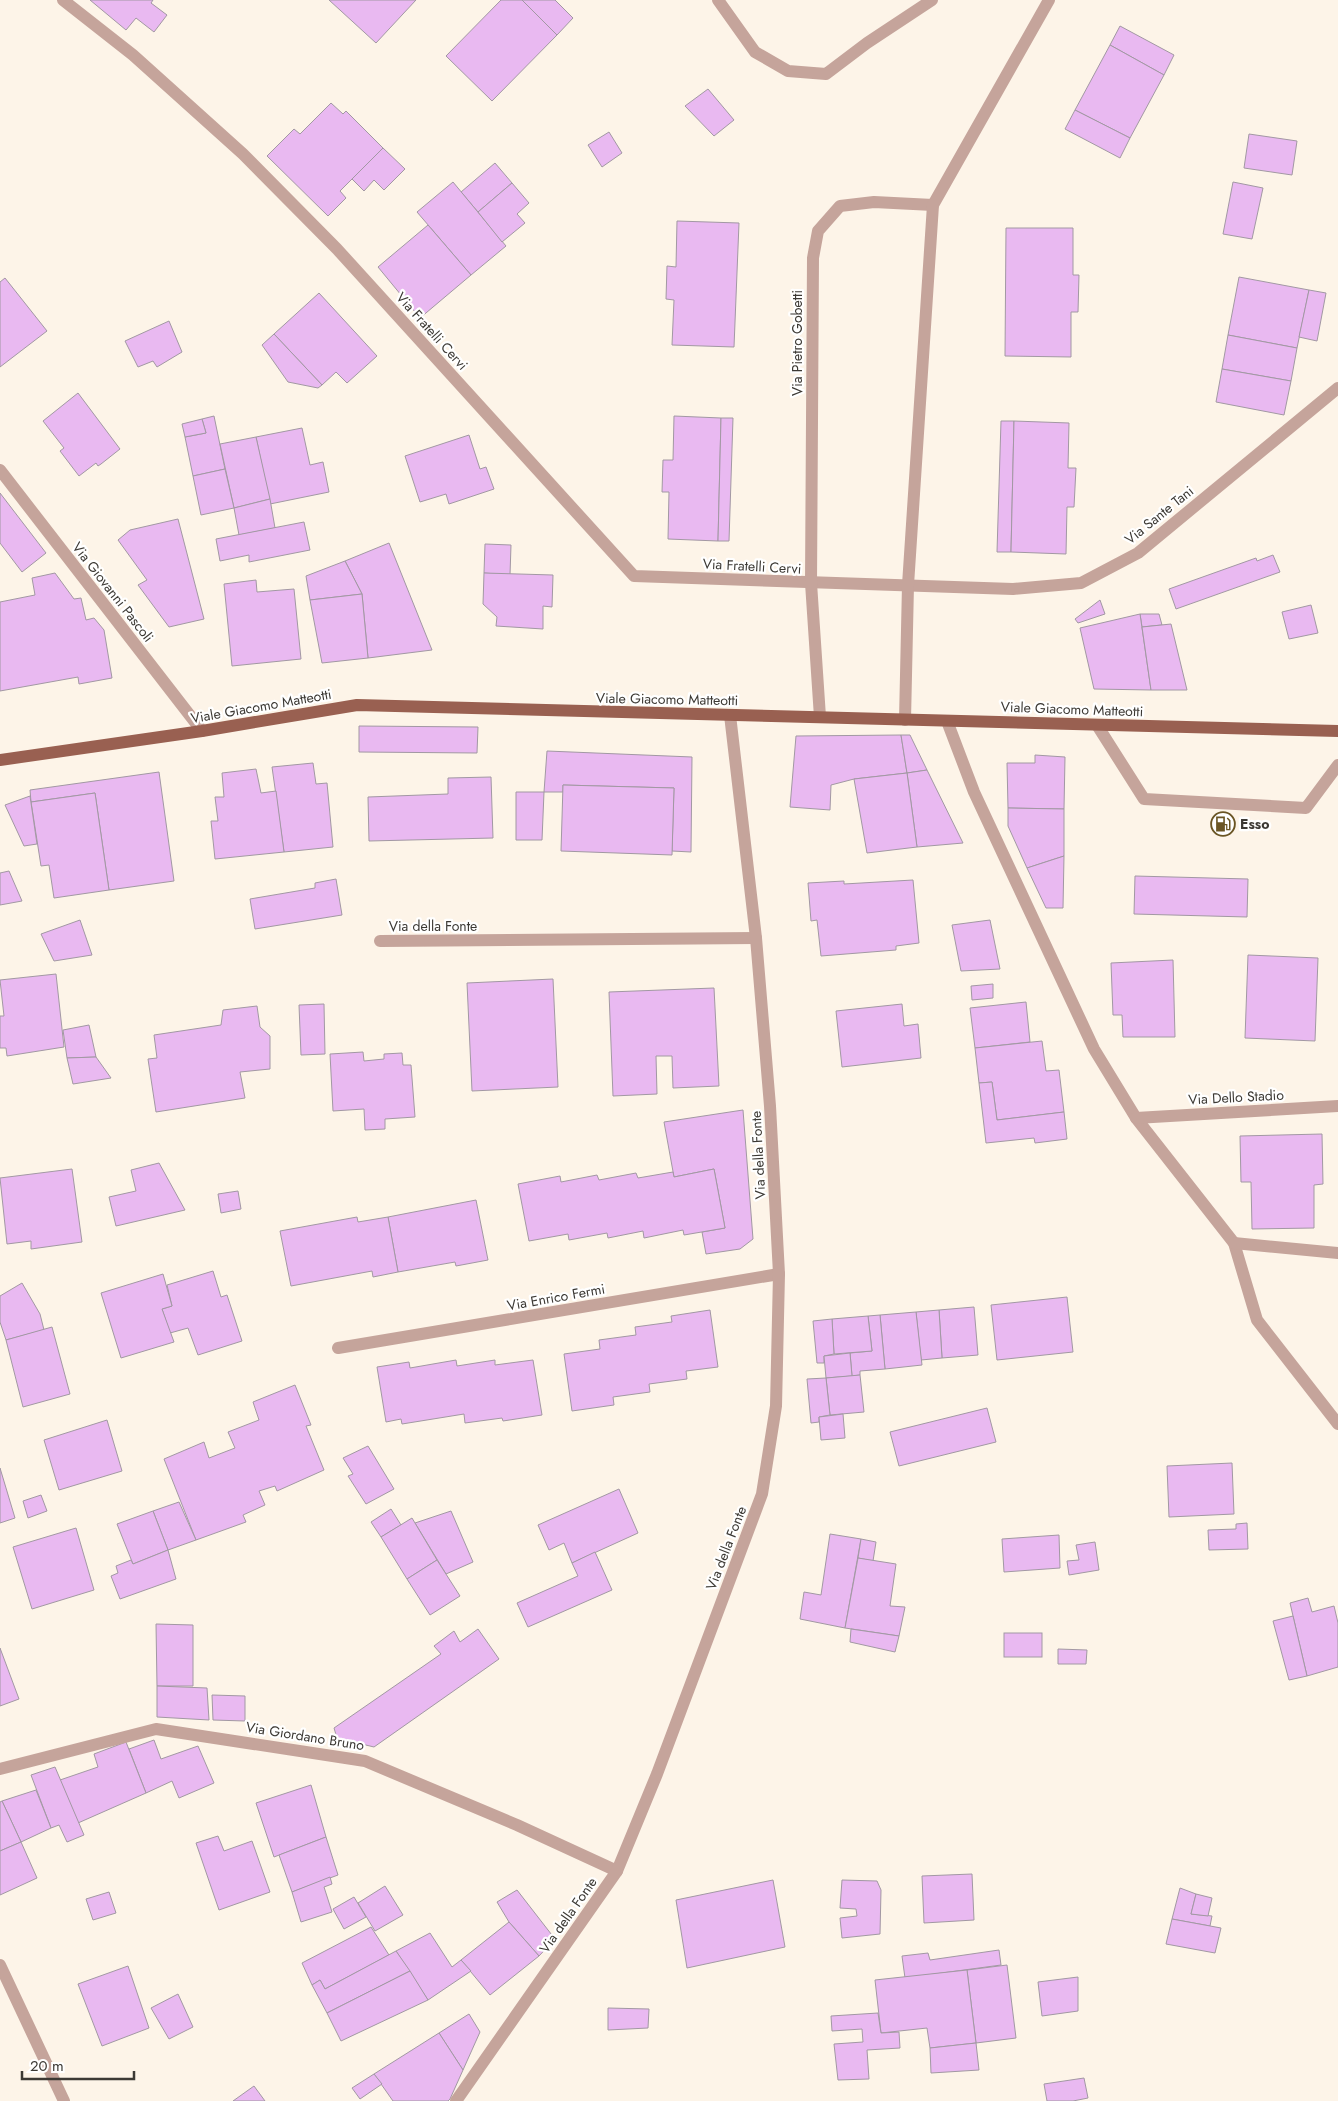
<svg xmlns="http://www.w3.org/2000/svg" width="1338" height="2101" viewBox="0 0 1338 2101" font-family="Jost,sans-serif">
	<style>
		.building { fill: #e9b9f1; stroke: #a298a3 }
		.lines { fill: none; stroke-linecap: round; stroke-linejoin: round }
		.lane { stroke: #c5a49b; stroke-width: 12 }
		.street { stroke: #c5a49b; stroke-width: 12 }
		.primary { stroke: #996051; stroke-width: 12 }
		.labels { text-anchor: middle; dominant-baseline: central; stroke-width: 4.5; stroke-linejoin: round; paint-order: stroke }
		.street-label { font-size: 14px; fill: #3c3934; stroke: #fff }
		.poi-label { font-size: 14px; font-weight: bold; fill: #3c3934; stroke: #fff; text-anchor: start }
	</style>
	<rect width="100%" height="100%" fill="#fdf4e8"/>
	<g class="building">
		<polygon points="90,0 153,0 151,3 167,15 154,32 136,18 126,30"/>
		<polygon points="329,0 416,0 376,43"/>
		<polygon points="501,0 522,0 557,35 492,101 446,56"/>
		<polygon points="522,0 555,0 573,18 557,35"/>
		<polygon points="1120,26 1174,55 1164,75 1110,45"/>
		<polygon points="1110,45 1164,75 1130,138 1075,110"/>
		<polygon points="708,89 734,120 714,136 685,106"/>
		<polygon points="331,103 343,114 346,111 383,148 340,191 346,198 328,216 267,156 294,129 300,134"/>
		<polygon points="1075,110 1130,138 1120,158 1065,129"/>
		<polygon points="609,132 622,153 602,167 588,145"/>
		<polygon points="1249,134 1297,141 1292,175 1244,168"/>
		<polygon points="383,148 405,169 384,190 374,180 364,191 352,179"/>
		<polygon points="495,163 512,183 478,212 461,192"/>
		<polygon points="453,182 506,246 471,275 417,212"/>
		<polygon points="1233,182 1263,188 1252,239 1223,234"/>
		<polygon points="512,183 529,203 517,214 525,223 502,242 478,212"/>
		<polygon points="677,221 739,223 734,347 672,345 674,300 666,299 667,266 676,267"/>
		<polygon points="428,225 471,275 420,318 378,267"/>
		<polygon points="1006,228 1073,228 1073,275 1079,275 1078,312 1071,312 1071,357 1005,356"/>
		<polygon points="1239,277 1309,290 1297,348 1228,335"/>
		<polygon points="5,278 47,331 0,367 0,282"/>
		<polygon points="1309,290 1326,293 1317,341 1299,337"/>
		<polygon points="319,293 377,356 347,383 336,372 322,385 274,334"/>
		<polygon points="169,321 182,352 157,367 153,361 138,367 125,341"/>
		<polygon points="274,334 322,385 318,388 288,382 262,345"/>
		<polygon points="1228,335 1297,348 1291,381 1222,369"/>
		<polygon points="1222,369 1291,381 1284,415 1216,402"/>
		<polygon points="78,393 120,449 101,464 98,466 96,463 79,476 60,451 64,448 43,421"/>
		<polygon points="214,416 225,469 193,476 185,437 206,433 202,419"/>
		<polygon points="674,416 721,418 718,541 668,539 669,492 662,492 663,460 673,460"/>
		<polygon points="721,418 733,418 729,541 718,541"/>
		<polygon points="202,419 206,433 185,437 182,424"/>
		<polygon points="1001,421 1014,421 1011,552 997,552"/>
		<polygon points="1014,421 1069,423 1068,468 1076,468 1074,507 1067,507 1066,554 1011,552"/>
		<polygon points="302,428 310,465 323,462 329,492 270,504 256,437"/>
		<polygon points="469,435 480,469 486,467 494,489 449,504 446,494 420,502 405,456"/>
		<polygon points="256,437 270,499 234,508 220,444"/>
		<polygon points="225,469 234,508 201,515 193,476"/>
		<polygon points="0,493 46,553 22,572 0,543"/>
		<polygon points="270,499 275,528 239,535 234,508"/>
		<polygon points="178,519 204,619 169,627 138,585 147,580 118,540 130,530"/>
		<polygon points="304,522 310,550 249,562 249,555 220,561 216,539"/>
		<polygon points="389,543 432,650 368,658 362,594 345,561"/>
		<polygon points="485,544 511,545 510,575 484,573"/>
		<polygon points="1273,555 1280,572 1176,609 1169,589 1256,558 1257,561"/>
		<polygon points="345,561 362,594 310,600 306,576"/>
		<polygon points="55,573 74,599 81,598 86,620 94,618 104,630 112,678 79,684 78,677 0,691 0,602 35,595 32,578"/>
		<polygon points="484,573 553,575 552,607 543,606 543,629 496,626 497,617 483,604"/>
		<polygon points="256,580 257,592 294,589 301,659 232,666 224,584"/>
		<polygon points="362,594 368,658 322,663 310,600"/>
		<polygon points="1100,600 1105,614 1078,623 1075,619"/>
		<polygon points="1311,605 1318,633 1289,639 1282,612"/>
		<polygon points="1140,614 1159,614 1162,625 1142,627"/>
		<polygon points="1140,614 1151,690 1094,689 1080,628"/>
		<polygon points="1171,624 1187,690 1151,690 1142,627"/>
		<polygon points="359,726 478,727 477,753 359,752"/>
		<polygon points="901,735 907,773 854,779 831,785 830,810 790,807 796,736"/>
		<polygon points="901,735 910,735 927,770 907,773"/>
		<polygon points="547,751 692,757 691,852 672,851 674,788 563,785 563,792 544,792"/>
		<polygon points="1035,755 1065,757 1064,809 1008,808 1007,763 1035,763"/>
		<polygon points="313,763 316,784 327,783 333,847 284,852 272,767"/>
		<polygon points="256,769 261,793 276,791 284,852 215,859 211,821 218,821 215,797 224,797 222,773"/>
		<polygon points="927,770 963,843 917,847 907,773"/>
		<polygon points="159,772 174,881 109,890 95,793 31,802 30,790"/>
		<polygon points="907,773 917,847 867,853 854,779"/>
		<polygon points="491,777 493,838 369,841 368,797 448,794 448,778"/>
		<polygon points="563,785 674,788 672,855 561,851"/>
		<polygon points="516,792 544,792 542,840 516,840"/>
		<polygon points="95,793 109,890 54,898 49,865 41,866 31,802"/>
		<polygon points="30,796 37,844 24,846 5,805"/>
		<polygon points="1008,808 1064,809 1064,856 1027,868 1008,826"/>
		<polygon points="1064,856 1063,908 1046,908 1027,868"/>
		<polygon points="9,871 22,901 0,905 0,873"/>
		<polygon points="1135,876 1248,879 1247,917 1134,914"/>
		<polygon points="336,879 342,915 255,929 250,899 315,888 315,883"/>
		<polygon points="913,880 919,943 896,946 896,950 821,956 817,920 811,921 808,883 844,881 844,884"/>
		<polygon points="80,920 92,955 54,961 41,934"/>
		<polygon points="990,920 1000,969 961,971 952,925"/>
		<polygon points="1248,955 1318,958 1315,1041 1245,1038"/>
		<polygon points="1173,960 1175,1037 1123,1037 1122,1015 1113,1015 1111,963"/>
		<polygon points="56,974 64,1047 7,1056 6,1048 0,1048 0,1016 4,1016 0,980"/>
		<polygon points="553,979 558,1087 472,1091 467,983"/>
		<polygon points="993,984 993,998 972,1000 971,986"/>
		<polygon points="714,988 719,1086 673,1088 672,1056 656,1056 657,1094 613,1096 609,992"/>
		<polygon points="1026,1002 1030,1042 975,1048 970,1008"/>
		<polygon points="324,1004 325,1054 301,1055 299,1005"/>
		<polygon points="902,1004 904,1026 918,1024 921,1058 842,1067 836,1011"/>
		<polygon points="257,1006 260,1027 270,1036 270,1069 240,1072 245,1098 156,1112 148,1059 157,1058 154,1035 221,1025 223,1010"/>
		<polygon points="89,1025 96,1057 67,1058 63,1030"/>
		<polygon points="1042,1041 1046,1071 1059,1070 1064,1112 997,1120 992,1082 979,1083 975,1048"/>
		<polygon points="363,1052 364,1061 384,1059 384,1054 402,1053 403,1065 411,1065 415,1117 385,1119 385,1129 365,1130 364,1109 333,1111 330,1054"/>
		<polygon points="96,1057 111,1078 73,1084 67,1058"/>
		<polygon points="992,1082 997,1120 1064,1112 1067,1139 1035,1143 1034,1138 986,1143 979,1083"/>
		<polygon points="743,1110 753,1239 740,1249 706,1254 702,1232 725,1228 714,1169 674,1177 664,1122"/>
		<polygon points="1322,1134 1323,1184 1314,1185 1314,1228 1252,1229 1251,1182 1241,1182 1240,1136"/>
		<polygon points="159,1163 185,1210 116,1226 109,1197 136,1191 131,1170"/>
		<polygon points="72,1169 82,1242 31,1249 31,1241 7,1244 0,1178"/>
		<polygon points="714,1169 725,1228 684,1235 683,1230 644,1238 643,1231 608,1238 607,1233 569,1240 568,1234 529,1241 518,1184 560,1176 561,1182 597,1175 599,1180 636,1173 638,1178 673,1172 674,1177"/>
		<polygon points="238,1191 241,1209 221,1213 218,1194"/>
		<polygon points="476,1200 488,1260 456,1266 455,1262 398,1272 388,1217"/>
		<polygon points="357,1217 358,1222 388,1217 398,1272 373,1277 372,1271 291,1286 280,1231"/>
		<polygon points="213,1271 221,1297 227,1295 242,1341 198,1355 188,1328 170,1333 162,1309 172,1306 167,1285"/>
		<polygon points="163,1274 172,1306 162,1309 174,1342 121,1358 101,1293"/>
		<polygon points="22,1283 40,1314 44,1330 6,1340 0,1322 0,1296"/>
		<polygon points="1067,1297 1073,1352 997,1360 991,1305"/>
		<polygon points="974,1307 978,1355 942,1358 939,1310"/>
		<polygon points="710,1310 718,1367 686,1371 687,1379 649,1384 650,1392 613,1397 614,1405 572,1411 564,1354 600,1349 599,1340 636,1335 635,1327 672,1322 671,1316"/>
		<polygon points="939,1310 942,1358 921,1360 916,1312"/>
		<polygon points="916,1312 922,1365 885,1369 880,1315"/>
		<polygon points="880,1315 885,1369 860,1371 860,1375 852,1376 850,1353 872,1351 868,1316"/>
		<polygon points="868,1316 872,1351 834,1354 832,1319"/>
		<polygon points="832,1319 834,1354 824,1356 824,1363 817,1363 813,1321"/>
		<polygon points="52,1327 70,1394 23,1407 6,1340"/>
		<polygon points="850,1353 852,1376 826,1378 824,1356"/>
		<polygon points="456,1360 457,1366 495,1360 495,1365 533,1360 542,1415 503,1421 502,1418 465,1423 464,1414 402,1424 401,1419 386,1422 377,1367 409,1362 410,1368"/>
		<polygon points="860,1375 864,1412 830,1415 826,1378"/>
		<polygon points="826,1378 830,1415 819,1417 819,1422 811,1423 807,1379"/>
		<polygon points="295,1385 311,1425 306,1426 324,1470 277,1491 275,1486 259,1491 265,1505 243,1515 246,1522 196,1540 164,1459 204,1442 209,1458 235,1448 228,1432 259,1420 253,1402"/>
		<polygon points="987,1408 996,1442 899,1466 890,1432"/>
		<polygon points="843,1414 845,1438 821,1440 819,1417"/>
		<polygon points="107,1420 122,1471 59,1490 44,1440"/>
		<polygon points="368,1446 394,1489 366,1504 348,1476 353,1474 343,1458"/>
		<polygon points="1232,1463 1234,1514 1169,1517 1167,1466"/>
		<polygon points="0,1468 15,1518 0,1523"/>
		<polygon points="619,1489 638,1533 572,1563 564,1543 549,1550 538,1525"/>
		<polygon points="41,1495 47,1511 28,1518 23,1501"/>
		<polygon points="179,1502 196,1540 168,1550 153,1511"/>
		<polygon points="391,1509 401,1525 381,1537 371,1522"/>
		<polygon points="153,1511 168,1550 133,1564 117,1524"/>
		<polygon points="451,1511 473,1562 446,1574 415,1523"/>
		<polygon points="412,1518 437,1560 407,1579 381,1537"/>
		<polygon points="1247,1523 1248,1549 1209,1550 1208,1530 1236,1529 1236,1524"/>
		<polygon points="76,1528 94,1590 32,1609 13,1547"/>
		<polygon points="830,1534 861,1539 845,1628 800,1619 804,1592 821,1595"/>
		<polygon points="1059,1535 1060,1568 1004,1572 1002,1539"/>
		<polygon points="861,1539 876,1542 873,1561 858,1558"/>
		<polygon points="1095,1542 1099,1570 1069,1575 1067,1561 1079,1560 1076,1545"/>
		<polygon points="168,1550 176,1579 120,1599 111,1576 118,1573 116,1566 131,1560 133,1564"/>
		<polygon points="595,1552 612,1590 528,1627 517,1603 578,1576 572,1563"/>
		<polygon points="858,1558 896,1564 890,1606 905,1607 899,1636 845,1628"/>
		<polygon points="437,1560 460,1596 430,1615 407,1579"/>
		<polygon points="1308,1598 1312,1612 1334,1606 1338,1623 1338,1667 1307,1676 1290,1603"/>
		<polygon points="1293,1616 1307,1676 1289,1680 1273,1621"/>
		<polygon points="156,1624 193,1625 193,1686 157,1686"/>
		<polygon points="478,1629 499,1659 374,1747 337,1738 334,1728 441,1654 434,1646 454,1631 460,1642"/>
		<polygon points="851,1629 899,1636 895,1652 850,1642"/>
		<rect x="1004" y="1633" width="38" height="24"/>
		<polygon points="0,1648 19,1699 0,1706"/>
		<polygon points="1058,1649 1087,1650 1086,1664 1058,1664"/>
		<polygon points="157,1686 207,1688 209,1720 157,1717"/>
		<polygon points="212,1695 245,1696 245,1721 213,1720"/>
		<polygon points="154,1740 161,1759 198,1746 214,1783 179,1798 172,1781 146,1793 129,1749"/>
		<polygon points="126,1742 146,1793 78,1823 60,1780 98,1767 94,1754"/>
		<polygon points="55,1767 84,1835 67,1842 59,1825 51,1828 31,1775"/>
		<polygon points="311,1785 326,1837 274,1857 256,1803"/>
		<polygon points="36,1790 51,1828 21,1842 2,1801"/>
		<polygon points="2,1801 21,1842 0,1851 0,1802"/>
		<polygon points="218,1836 224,1851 252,1841 270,1892 219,1910 196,1843"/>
		<polygon points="326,1837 338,1875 292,1892 279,1855"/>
		<polygon points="21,1842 37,1878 0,1895 0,1851"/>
		<polygon points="972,1874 974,1920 924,1923 922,1876"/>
		<polygon points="330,1877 332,1884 324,1887 332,1912 301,1922 292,1892"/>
		<polygon points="773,1880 785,1947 687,1968 676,1900"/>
		<polygon points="842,1880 877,1881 881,1890 880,1934 842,1938 840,1918 857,1916 856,1909 840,1908"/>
		<polygon points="385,1886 403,1915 375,1931 358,1903"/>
		<polygon points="1180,1888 1196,1894 1191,1914 1212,1916 1210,1926 1172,1919"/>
		<polygon points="517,1890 555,1939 539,1956 509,1922 497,1902"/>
		<polygon points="109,1892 116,1913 93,1920 86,1899"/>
		<polygon points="1196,1894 1212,1898 1208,1916 1191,1914"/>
		<polygon points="354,1897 366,1917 344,1929 333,1909"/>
		<polygon points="1172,1919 1221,1928 1215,1953 1166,1944"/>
		<polygon points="509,1922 539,1956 490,1995 461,1960"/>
		<polygon points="371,1927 389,1955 325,1989 320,1980 312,1985 302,1963"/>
		<polygon points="430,1933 452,1967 461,1960 471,1971 428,2000 396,1951"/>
		<polygon points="999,1950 1001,1965 905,1978 902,1956 928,1953 930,1960"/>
		<polygon points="396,1951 410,1971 327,2013 312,1985 320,1980 325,1989"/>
		<polygon points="1007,1965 1016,2038 976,2043 967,1970"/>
		<polygon points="128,1966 149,2028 102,2046 78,1984"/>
		<polygon points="967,1970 976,2043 930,2048 927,2028 881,2033 875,1980"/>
		<polygon points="410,1971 428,2000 341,2041 327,2013"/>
		<polygon points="1078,1977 1078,2011 1042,2016 1038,1982"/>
		<polygon points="178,1994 193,2027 169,2039 151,2008"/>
		<polygon points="608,2008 649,2009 648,2028 608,2030"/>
		<polygon points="878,2013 881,2033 899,2032 900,2048 867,2050 869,2079 838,2080 834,2044 863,2042 862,2029 832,2031 831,2016"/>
		<polygon points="469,2014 480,2032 463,2070 439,2033"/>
		<polygon points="439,2033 463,2070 450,2099 448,2101 393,2101 374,2074"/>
		<polygon points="976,2043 979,2070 931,2073 930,2048"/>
		<polygon points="374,2074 382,2084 360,2099 352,2088"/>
		<polygon points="1084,2078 1088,2098 1073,2101 1047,2101 1044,2084"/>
		<polygon points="254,2086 265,2101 233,2101"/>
	</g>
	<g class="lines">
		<polyline class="lane" points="1097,725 1144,799 1306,808 1338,765"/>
		<g class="street">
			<polyline points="63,0 133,55 243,154 337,249 634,576 1013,589 1081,583 1138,553 1338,388"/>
			<polyline points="718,0 755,52 788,71 826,74 867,43 932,0"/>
			<polyline points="0,470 202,731"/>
			<polyline points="820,717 811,583 813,258 818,231 840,206 874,202 933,205"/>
			<polyline points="905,720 908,585 933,205 1049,0"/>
			<polyline points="947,721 974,792 1094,1049 1136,1118 1234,1243 1257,1320 1338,1424"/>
			<polyline points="380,941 756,938"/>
			<polyline points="1136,1118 1338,1106"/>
			<polyline points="1234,1243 1338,1253"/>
			<polyline points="338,1348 779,1274"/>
			<polyline points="0,1769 156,1729 365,1761 517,1825 617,1871"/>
			<polyline points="0,1965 64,2101"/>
			<polyline points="456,2101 617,1871 657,1774 762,1494 776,1406 779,1274 770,1106 756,938 730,715"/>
		</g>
		<polyline class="primary" points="0,760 202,731 357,705 1338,731"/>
	</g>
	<defs>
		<g id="fuel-ring" transform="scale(1.25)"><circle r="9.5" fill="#fff" stroke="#6a5524" stroke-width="1.5"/><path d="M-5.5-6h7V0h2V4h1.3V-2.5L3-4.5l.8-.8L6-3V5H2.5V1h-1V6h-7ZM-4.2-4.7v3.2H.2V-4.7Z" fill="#6a5524"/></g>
	</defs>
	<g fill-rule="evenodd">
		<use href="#fuel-ring" x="1223" y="824"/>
	</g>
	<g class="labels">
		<g class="street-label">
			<text transform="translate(432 331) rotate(48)">Via Fratelli Cervi</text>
			<text transform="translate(797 343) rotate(-90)">Via Pietro Gobetti</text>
			<text transform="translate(1159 515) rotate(-39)">Via Sante Tani</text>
			<text transform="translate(752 566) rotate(3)">Via Fratelli Cervi</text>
			<text transform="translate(113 592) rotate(52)">Via Giovanni Pascoli</text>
			<text transform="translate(667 699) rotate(1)">Viale Giacomo Matteotti</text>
			<text transform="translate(261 706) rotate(-10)">Viale Giacomo Matteotti</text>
			<text transform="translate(1072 709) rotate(2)">Viale Giacomo Matteotti</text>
			<text x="433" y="926">Via della Fonte</text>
			<text transform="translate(1236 1097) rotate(-3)">Via Dello Stadio</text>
			<text transform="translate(758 1155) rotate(-93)">Via della Fonte</text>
			<text transform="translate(556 1297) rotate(-10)">Via Enrico Fermi</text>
			<text transform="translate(726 1548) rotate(-69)">Via della Fonte</text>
			<text transform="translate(305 1736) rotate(9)">Via Giordano Bruno</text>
			<text transform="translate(568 1915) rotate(-55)">Via della Fonte</text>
		</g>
		<g class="poi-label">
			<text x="1240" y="824">Esso</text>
		</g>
	</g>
	<path d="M22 2071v8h112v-8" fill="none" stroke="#3c3934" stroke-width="2.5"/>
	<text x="30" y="2071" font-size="15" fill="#3c3934" stroke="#ffffff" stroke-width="4" paint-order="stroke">20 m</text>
</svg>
